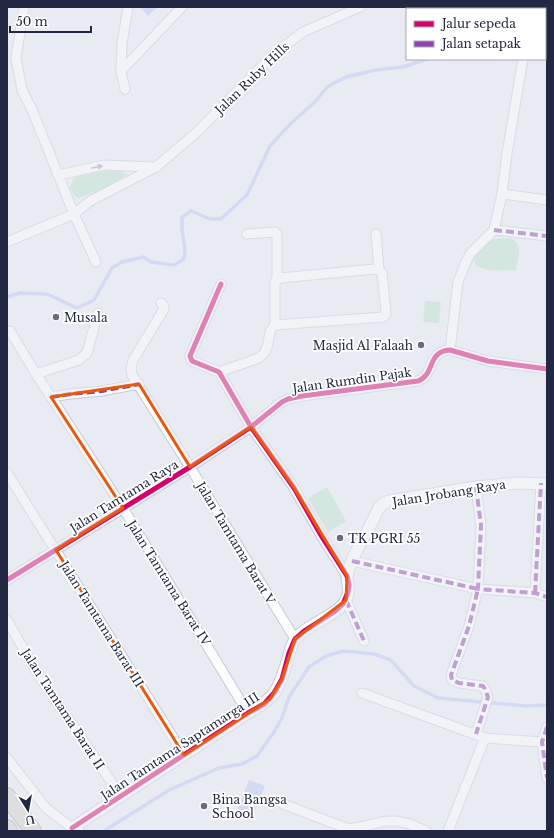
<svg xmlns="http://www.w3.org/2000/svg" width="554" height="838" viewBox="0 0 554 838" font-family="'Libre Baskerville',serif">
	<style>
		.green { fill: #b8e2ca }
		.water { fill: #bac5f6 }
		.lines { fill: none; stroke-linecap: round; stroke-linejoin: round }
		.stream { stroke: #bac5f6; stroke-width: 3.5 }
		.minor-casing { stroke: #c5c9d8; stroke-width: 11 }
		.tertiary-casing { stroke: #c5c9d8; stroke-width: 13 }
		.motorway-casing { stroke: #a09e99; stroke-width: 18 }
		.minor { stroke: #fcfcfd; stroke-width: 9 }
		.tertiary { stroke: #fcfcfd; stroke-width: 11 }
		.motorway { stroke: #d1cfc6; stroke-width: 16 }
		.quiet { stroke: #8e44ad; stroke-width: 4; stroke-dasharray: 8 4; stroke-linecap: butt }
		.cycleway-casing { stroke: #fff; stroke-width: 8 }
		.cycleway { stroke: #d6006c; stroke-width: 5 }
		.oneway { fill: #9a9da9 }
		.marked { fill: none; stroke: #e8590c; stroke-width: 3; stroke-linejoin: round }
		.poi-dot { fill: #686c80; stroke: #fff; stroke-width: 1.5 }
		.labels { text-anchor: middle; dominant-baseline: central; stroke-width: 3.5; stroke-linejoin: round; paint-order: stroke }
		.street-label { font-size: 12px; fill: #232842; stroke: #fff }
		.poi-label { font-size: 12px; fill: #232842; stroke: #fff; text-anchor: start }
	</style>
	<rect width="100%" height="100%" fill="#e9ebf3"/>
	<g class="green">
		<path d="M118 169 126 174C114 187 95 192 78 198L75 196 70 188C71 186 71 184 72 182 78 170 107 170 118 169Z"/>
		<path d="M510 238C524 244 518 257 516 270 502 270 488 273 475 265L474 256C487 239 490 239 510 238Z"/>
		<polygon points="425,301 441,302 439,323 423,322"/>
		<polygon points="327,487 346,521 328,532 308,498"/>
	</g>
	<g class="water">
		<polygon points="140,7 158,7 148,16"/>
		<polygon points="249,780 265,786 250,821 235,815"/>
	</g>
	<g class="lines">
		<g class="stream">
			<polyline points="503,9 504,7"/>
			<polyline points="7,297 20,293 47,294 77,308 94,300 112,268 122,262 143,257 151,262 174,265 184,259 185,249 182,229 182,217 191,211 210,219 221,219 247,195 270,146 291,123 315,102 327,87 346,77 376,70 403,67 427,59"/>
			<polyline points="104,831 169,790 219,768 242,764 257,756 274,732 282,718 289,697 309,667 326,656 343,651 355,652 374,654 391,660 414,686 438,698 526,706 547,705"/>
		</g>
		<g class="minor-casing">
			<g id="minor">
				<polyline points="24,7 16,58 22,90 33,112 74,214 96,262"/>
				<polyline points="128,7 122,43 121,71 182,7"/>
				<polyline points="545,26 547,26"/>
				<polyline points="121,71 125,89"/>
				<polyline points="59,175 104,165 155,167"/>
				<polyline points="502,194 507,153 523,59"/>
				<polyline points="494,230 547,236"/>
				<polyline points="247,234 275,232 277,235 277,279"/>
				<polyline points="376,234 379,270"/>
				<polyline points="7,242 74,214 90,201 156,167 197,132 273,55 303,32 360,7"/>
				<polyline points="221,284 190,356 192,361 219,372 251,427 294,488 322,537 347,576"/>
				<polyline points="161,303 164,306 164,309 133,360 131,368 132,375 190,467 295,639"/>
				<polyline points="10,331 36,374 123,508 248,713"/>
				<polyline points="450,350 458,282 465,264 470,254 494,230 502,194 547,200"/>
				<path d="M219 372 259 358C274 346 264 334 275 325L383 317 386 314V312L382 273 379 270 375 269 280 278 275 281V325"/>
				<polyline points="36,374 79,360 87,353 98,313"/>
				<polyline points="51,397 70,394 102,391 139,384"/>
				<polyline points="7,473 184,755"/>
				<polyline points="476,487 481,525 478,589 535,593 547,597"/>
				<polyline points="352,561 478,589 469,626 451,675 452,680 459,683 483,686 485,689 488,697 476,734"/>
				<path d="M7 580 190 467 251 427 282 402 288 399 302 396 418 381C435 375 427 351 450 350L488 361 547 369"/>
				<polyline points="535,593 541,483"/>
				<polyline points="346,600 364,641"/>
				<polyline points="7,620 39,676 121,796"/>
				<polyline points="362,693 485,738 542,742"/>
				<polyline points="547,727 542,742 547,778"/>
				<polyline points="7,758 46,808 72,828"/>
				<path d="M283 804 346 828C361 830 375 821 390 821 403 820 414 826 426 831"/>
				<polyline points="448,831 485,738"/>
			</g>
		</g>
		<g class="tertiary-casing">
			<path id="tertiary" d="M78 831 72 828 248 713C275 698 278 691 287 662 289 654 291 645 295 639 307 624 339 615 346 600 351 589 347 585 347 576 348 571 350 565 352 561 359 543 371 527 378 509L383 504 389 501 476 487 518 483 547 484"/>
		</g>
		<g class="motorway-casing">
			<g id="motorway">
				<polyline points="7,796 33,831"/>
				<polyline points="7,828 9,831"/>
			</g>
		</g>
		<use href="#minor" class="minor"/>
		<use href="#tertiary" class="tertiary"/>
		<use href="#motorway" class="motorway"/>
		<g class="quiet">
			<polyline points="494,230 547,236"/>
			<polyline points="51,397 70,394 102,391 139,384"/>
			<polyline points="476,487 481,525 478,589 535,593 547,597"/>
			<polyline points="352,561 478,589 469,626 451,675 452,680 459,683 483,686 485,689 488,697 476,734"/>
			<polyline points="535,593 541,483"/>
			<polyline points="346,600 364,641"/>
			<polyline points="547,727 542,742 547,778"/>
		</g>
		<g class="cycleway-casing">
			<g id="cycleway">
				<path d="M7 580 190 467 251 427 282 402 288 399 302 396 418 381C435 375 427 351 450 350L488 361 547 369"/>
				<polyline points="72,828 248,713 264,704 274,693 282,679 289,653 295,639 304,631 334,612 343,604 348,592 349,585 347,576 322,537 294,488 251,427 219,372 192,361 190,356 221,284"/>
			</g>
		</g>
		<use href="#cycleway" class="cycleway"/>
	</g>
	<defs><path id="oneway-solid" d="M-6-.8H1V-3.2L6.5 0L1 3.2V.8H-6Z"/></defs>
	<use class="oneway" href="#oneway-solid" transform="translate(97 167) rotate(-12)"/>
	<path d="M0 0H554V838H0ZM139 384 190 467 251 427 294 488 347 576 346 600 295 639 282 679 270 699 184 755 56 550 123 508 51 397Z" fill="#e9ebf3" fill-opacity=".55" fill-rule="evenodd"/>
	<path class="marked" d="M139 384 190 467 251 427 294 488 347 576 346 600 295 639 282 679 270 699 184 755 56 550 123 508 51 397Z"/>
	<g class="poi-dot">
		<circle cx="56" cy="317" r="4"/>
		<circle cx="421" cy="345" r="4"/>
		<circle cx="340" cy="538" r="4"/>
		<circle cx="204" cy="806" r="4"/>
	</g>
	<g class="labels">
		<g class="street-label">
			<text transform="translate(252 78) rotate(-44)">Jalan Ruby Hills</text>
			<text transform="translate(352 380) rotate(-8)">Jalan Rumdin Pajak</text>
			<text transform="translate(449 493) rotate(-9)">Jalan Jrobang Raya</text>
			<text transform="translate(124 496) rotate(-32)">Jalan Tamtama Raya</text>
			<text transform="translate(236 543) rotate(59)">Jalan Tamtama Barat V</text>
			<text transform="translate(169 583) rotate(58)">Jalan Tamtama Barat IV</text>
			<text transform="translate(102 624) rotate(58)">Jalan Tamtama Barat III</text>
			<text transform="translate(63 709) rotate(57)">Jalan Tamtama Barat II</text>
			<text transform="translate(180 746) rotate(-33)">Jalan Tamtama Saptamarga III</text>
		</g>
		<g class="poi-label">
			<text x="64" y="317">Musala</text>
			<text x="413" y="345" text-anchor="end">Masjid Al Falaah</text>
			<text x="348" y="538">TK PGRI 55</text>
			<text x="212" y="799">Bina Bangsa<tspan x="212" dy="14">School</tspan></text>
		</g>
	</g>
	<rect width="554" height="838" fill="none" stroke="#232842" stroke-width="16"/>
	<rect x="406" y="8" width="140" height="52" fill="#ffffff" stroke="#a7a9b3"/>
	<rect x="414" y="21" width="20" height="6" fill="#d6006c" stroke="#a7a9b3"/>
	<text x="442" y="28" font-size="12" fill="#232842">Jalur sepeda</text>
	<rect x="414" y="41" width="20" height="6" fill="#8e44ad" stroke="#a7a9b3"/>
	<text x="442" y="48" font-size="12" fill="#232842">Jalan setapak</text>
	<g transform="translate(28 810) rotate(169)" stroke="#ffffff" stroke-width="3" paint-order="stroke">
	<path d="M0-3L7 15L0 10L-7 15Z" fill="#232842"/>
	<text y="-6" font-size="11" font-weight="bold" text-anchor="middle" fill="#232842">U</text>
	</g>
	<path d="M10 26v6h81v-6" fill="none" stroke="#232842" stroke-width="2"/>
	<text x="16" y="26" font-size="12" fill="#232842" stroke="#ffffff" stroke-width="3" paint-order="stroke">50 m</text>
</svg>
